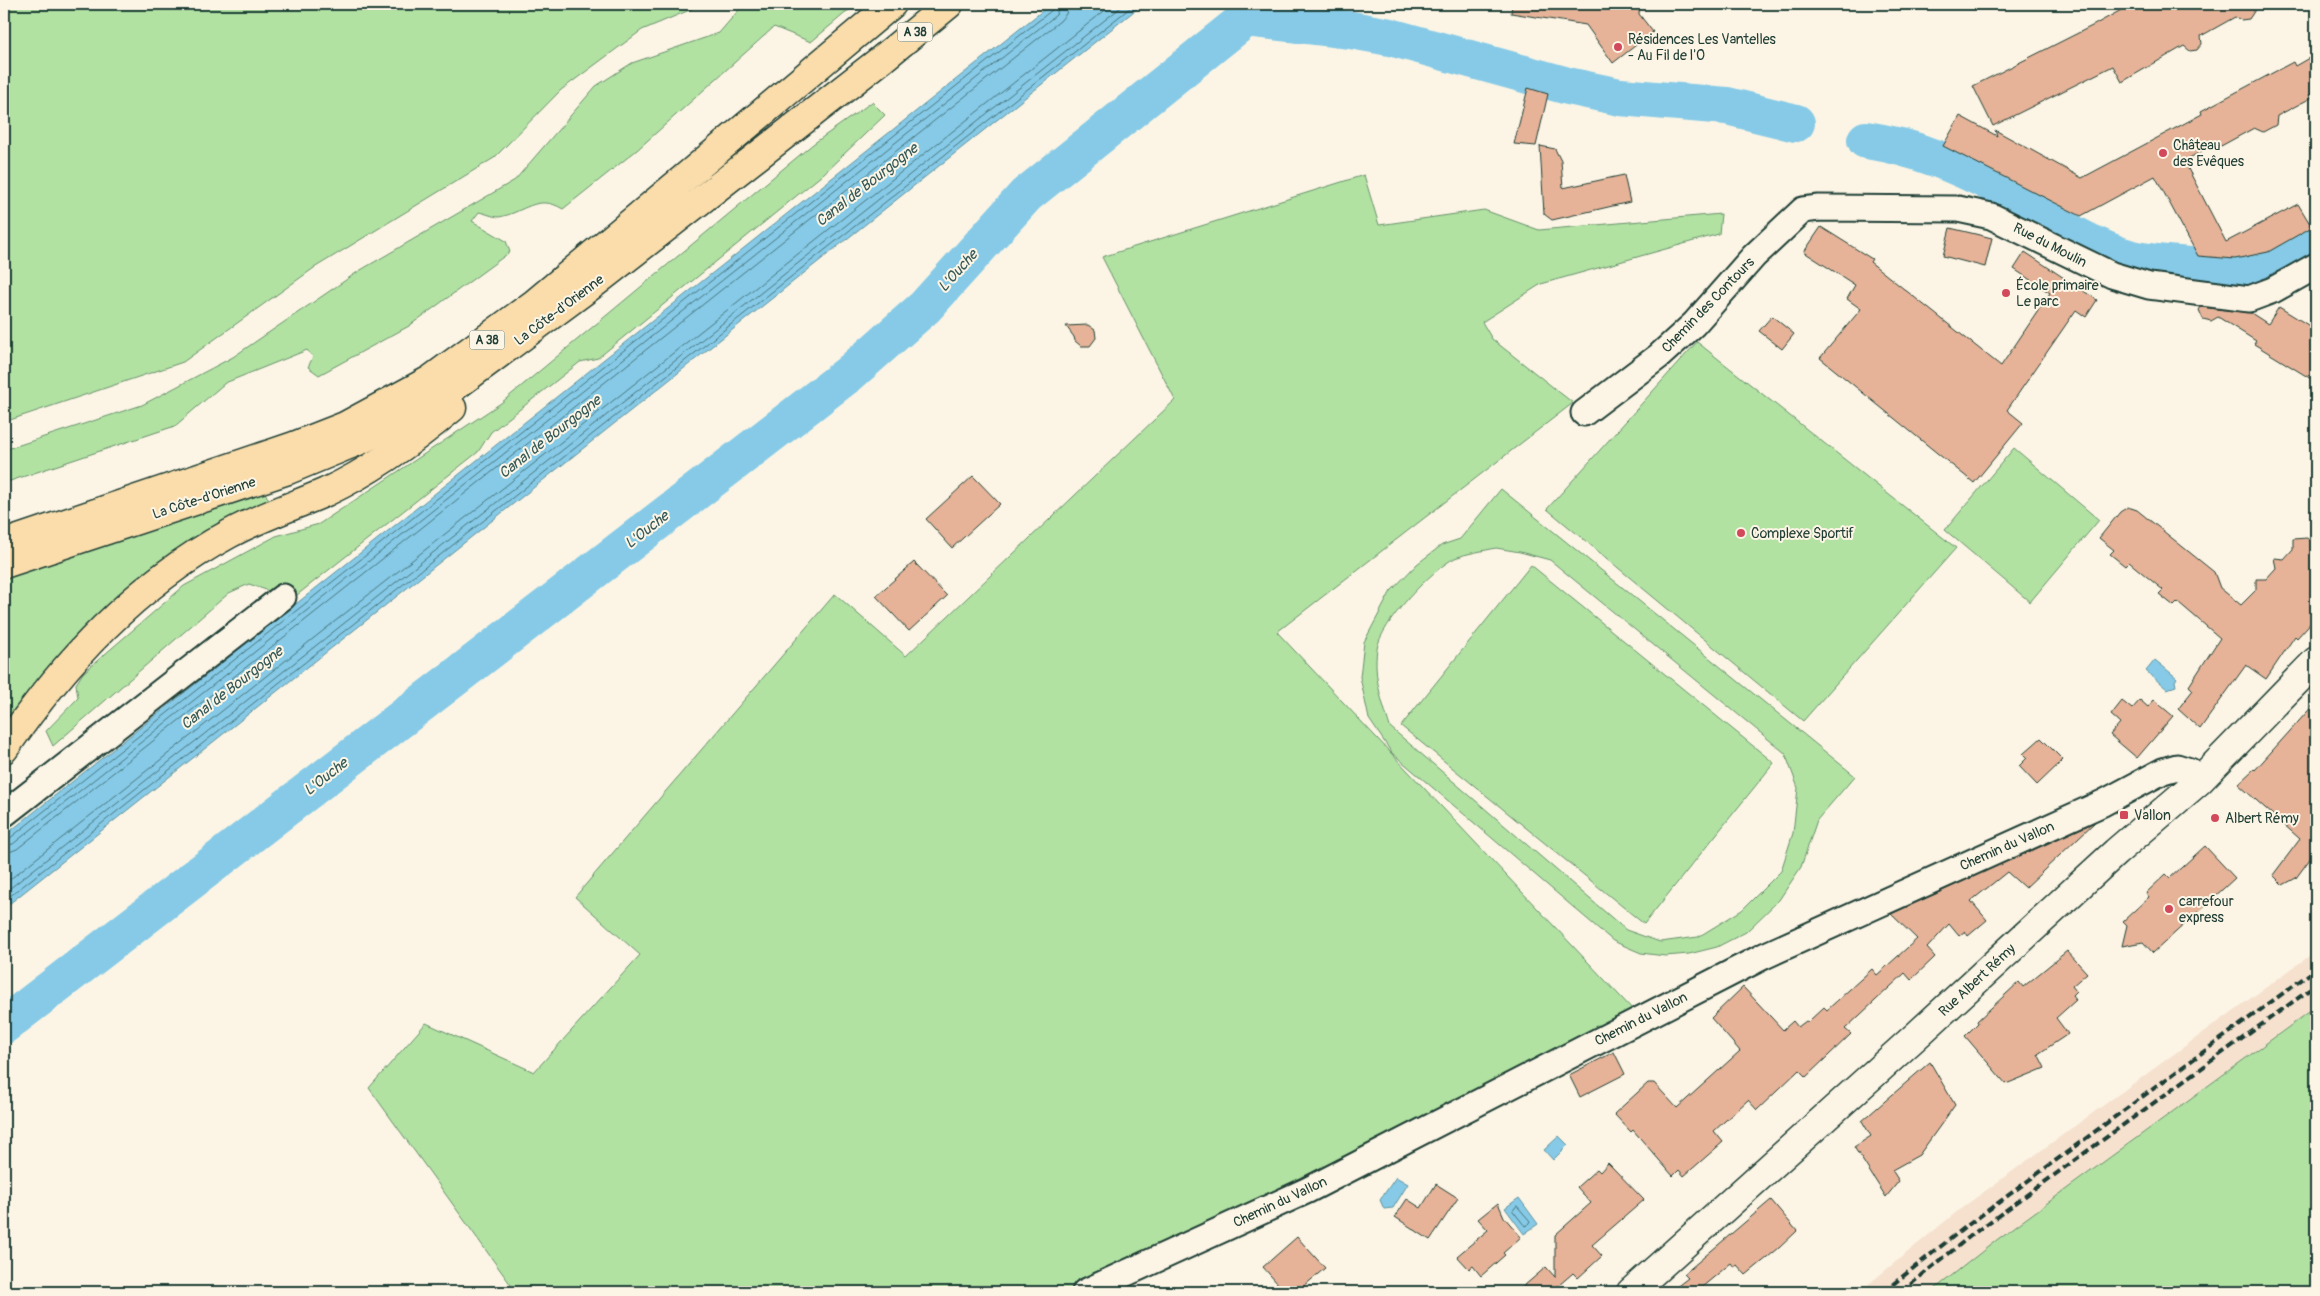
<svg xmlns="http://www.w3.org/2000/svg" width="2320" height="1296" viewBox="0 0 2320 1296" font-family="Pangolin,sans-serif">
	<style>
		.built { fill: #f5e1ce }
		.green { fill: #b1e2a2; stroke: #68906b; fill-rule: evenodd }
		.water { fill: #86cae7; stroke: #5d929f }
		.lines { fill: none; stroke-linecap: round; stroke-linejoin: round }
		.shore { stroke: #48757c; stroke-width: 1 }
		.river { stroke: #86cae7; stroke-width: 38 }
		.building { fill: #e6b398; stroke: #1f3d34 }
		.minor-casing { stroke: #1f3d34; stroke-width: 29 }
		.secondary-casing { stroke: #1f3d34; stroke-width: 31 }
		.motorway-casing { stroke: #1f3d34; stroke-width: 31 }
		.minor { stroke: #fcf5e5; stroke-width: 25 }
		.secondary { stroke: #fcf5e5; stroke-width: 28 }
		.motorway { stroke: #faddab; stroke-width: 28 }
		.rail { stroke: #1f3d34; stroke-width: 4; stroke-dasharray: 8 4; stroke-linecap: butt }
		.poi-dot { fill: #d1495b; stroke: #fcf5e5; stroke-width: 2 }
		.labels { text-anchor: middle; dominant-baseline: central; stroke-width: 4; stroke-linejoin: round; paint-order: stroke }
		.shield { fill: #fcf5e5; stroke: #617469; stroke-width: 1 }
		.shield-label { font-size: 12px; font-weight: bold; fill: #1f3d34 }
		.poi-label { font-size: 14px; fill: #1f3d34; stroke: #fcf5e5; text-anchor: start }
		.street-label { font-size: 14px; fill: #1f3d34; stroke: #fcf5e5 }
		.water-label { font-size: 15px; font-style: italic; fill: #345958; stroke: #fcf5e5 }
	</style>
	<rect width="100%" height="100%" fill="#fcf5e5"/>
	<filter id="ink" filterUnits="userSpaceOnUse"><feTurbulence type="fractalNoise" baseFrequency=".02" numOctaves="2"/><feDisplacementMap in="SourceGraphic" scale="10" xChannelSelector="R" yChannelSelector="G"/><feConvolveMatrix kernelMatrix="1 2 1 2 8 2 1 2 1" color-interpolation-filters="sRGB"/></filter>
	<g filter="url(#ink)">
		<polygon class="built" points="2316,951 2316,1007 1998,1239 1931,1292 1859,1292 1959,1210"/>
		<g class="green">
			<polygon points="4,4 699,4 692,9 642,30 561,90 494,158 314,268 183,362 4,422"/>
			<path d="M744 4H856L811 42 774 27 637 150 563 209C537 193 524 213 499 217 493 217 485 213 479 212L472 221 506 241 510 252 409 326 319 375 308 367 313 357 307 350 225 383 175 426 4 483V450L142 405 233 357 359 271 515 180 596 86 632 63 719 33Z"/>
			<polygon points="872,102 885,115 822,175 598,358 580,362 491,432 478,452 292,599 249,584 229,593 53,746 46,731 78,698 76,684 83,673 184,586 276,536 319,524 501,403 813,144"/>
			<polygon points="1364,175 1379,225 1484,210 1539,230 1721,214 1719,234 1541,284 1482,322 1492,339 1573,403 1277,632 1635,1012 1109,1292 516,1292 369,1088 426,1023 534,1072 640,955 575,897 835,594 906,656 1175,400 1102,257"/>
			<polygon points="1697,342 1956,548 1803,721 1547,509"/>
			<polygon points="2014,448 2099,520 2030,602 1945,530"/>
			<path d="M262 488 271 503C240 519 199 536 170 555 103 599 49 662 4 727V576Z"/>
			<path d="M1501 489 1855 776 1817 820 1801 867 1779 900 1746 932 1717 947 1689 954 1665 956 1641 953 1613 941 1392 753 1369 719 1360 677 1364 642 1391 591 1417 564 1442 545 1460 539ZM1496 548 1520 552 1550 560 1785 753 1798 788 1793 833 1781 871 1742 910 1698 937 1660 942 1626 930 1390 727C1382 701 1373 677 1377 649 1380 624 1432 569 1455 558 1467 553 1483 551 1496 548Z"/>
			<polygon points="1531,565 1774,763 1644,924 1401,726"/>
			<polygon points="2316,1007 2316,1292 1931,1292 1998,1239"/>
		</g>
		<g class="water">
			<polygon points="1051,4 1143,4 4,908 4,836"/>
			<polygon points="2155,660 2177,678 2175,681 2176,686 2167,689 2146,671"/>
			<polygon points="1559,1136 1568,1145 1553,1160 1544,1150"/>
			<polygon points="1396,1177 1408,1184 1393,1208 1384,1209 1380,1200"/>
			<polygon points="1519,1198 1538,1224 1524,1234 1505,1208"/>
		</g>
		<g class="lines">
			<g class="shore">
				<polyline points="4,840 9,839 1052,10 1054,4"/>
				<polyline points="4,846 13,844 1056,15 1060,4"/>
				<polyline points="4,854 17,849 1060,21 1066,14 1068,4"/>
				<polyline points="4,884 1113,4"/>
				<polyline points="4,893 1125,4"/>
				<polyline points="4,901 1135,4"/>
				<polygon points="1517,1206 1530,1221 1527,1226 1524,1225 1513,1211"/>
			</g>
			<g class="river">
				<polyline points="1245,18 1351,30 1390,37 1568,86 1620,97 1727,106 1796,123"/>
				<path d="M1866 140C1915 147 1957 165 2001 188 2022 199 2041 215 2061 227 2079 238 2100 248 2119 255 2142 263 2167 264 2191 266 2246 271 2268 268 2316 238"/>
				<polyline points="4,1025 850,373 925,307 1026,195 1264,4"/>
			</g>
		</g>
		<g class="building">
			<polygon points="1512,4 1640,4 1639,14 1653,32 1613,63 1586,25 1511,13"/>
			<polygon points="2132,4 2259,4 2249,19 2241,20 2235,17 2201,36 2202,44 2197,50 2190,51 2184,46 2122,82 2113,66 1993,126 1973,86 2094,25"/>
			<polygon points="2316,54 2316,91 2309,95 2311,98 2277,116 2276,125 2263,132 2254,128 2221,146 2218,142 2184,161 2226,242 2298,204 2312,227 2268,252 2235,259 2198,256 2155,176 2081,216 1943,146 1960,116 1997,136 1995,130 2082,178 2202,114 2201,111 2293,62 2295,66"/>
			<polygon points="1528,88 1548,94 1536,146 1514,144"/>
			<polygon points="1540,146 1555,149 1561,161 1563,188 1624,175 1630,202 1552,220 1544,214"/>
			<polygon points="1821,227 1872,259 1870,262 2001,366 2050,293 2014,269 2025,252 2097,300 2086,317 2076,310 2007,410 2023,423 1974,483 1820,358 1861,309 1847,299 1855,285 1804,252"/>
			<polygon points="1950,228 1992,238 1985,267 1943,256"/>
			<polygon points="2201,307 2251,313 2268,324 2279,307 2316,330 2316,382 2254,344 2256,341 2218,317 2211,321 2203,319 2199,310"/>
			<polygon points="1772,316 1794,334 1782,349 1759,331"/>
			<polygon points="1088,325 1095,330 1096,338 1090,346 1081,346 1075,341 1074,337 1066,326"/>
			<polygon points="973,476 1000,504 952,548 926,519"/>
			<polygon points="2128,507 2137,510 2214,572 2220,588 2241,605 2256,590 2256,579 2266,579 2276,568 2274,558 2284,559 2293,549 2293,539 2307,538 2316,546 2316,617 2297,638 2295,636 2266,679 2246,665 2200,729 2178,709 2193,690 2189,686 2220,638 2178,602 2174,606 2159,594 2163,590 2129,562 2125,566 2110,554 2114,550 2099,538 2120,512"/>
			<polygon points="914,562 947,596 909,631 876,596"/>
			<polygon points="2140,700 2148,707 2154,700 2173,716 2137,758 2110,735 2120,723 2111,715 2122,701 2132,709"/>
			<polygon points="2316,702 2316,854 2315,852 2296,878 2283,885 2273,875 2300,839 2238,784 2254,769 2255,770"/>
			<polygon points="2041,738 2063,760 2037,785 2019,766 2027,758 2023,754"/>
			<polygon points="2095,822 2025,888 2007,872 1971,901 1987,920 1968,936 1965,931 1959,936 1949,924 1927,948 1935,957 1911,980 1905,973 1845,1029 1851,1034 1806,1077 1799,1070 1757,1110 1748,1100 1714,1131 1723,1142 1684,1176 1679,1170 1673,1176 1633,1130 1631,1132 1614,1114 1648,1083 1654,1083 1677,1108 1740,1051 1711,1018 1743,987 1783,1030 1793,1021 1798,1027 1806,1021 1808,1022 1824,1007 1827,1010 1872,969 1877,975 1917,939 1891,914"/>
			<polygon points="2205,846 2235,878 2153,953 2143,942 2122,946 2127,925 2123,921 2149,897 2146,893 2166,874 2170,878"/>
			<polygon points="2067,951 2087,973 2072,986 2076,991 2072,995 2076,1000 2056,1018 2068,1034 2038,1054 2045,1068 2006,1084 1965,1036 1978,1023 1977,1021 2019,982 2023,987"/>
			<polygon points="1614,1052 1625,1074 1580,1097 1569,1075"/>
			<polygon points="1930,1062 1955,1105 1919,1155 1892,1170 1899,1181 1886,1197 1854,1147 1871,1136 1862,1121"/>
			<polygon points="1608,1163 1644,1200 1592,1245 1602,1256 1578,1278 1573,1273 1551,1292 1517,1292 1546,1267 1555,1277 1555,1235 1591,1203 1577,1187 1597,1169 1600,1172"/>
			<polygon points="1436,1184 1458,1198 1430,1240 1395,1217 1407,1199 1421,1208"/>
			<polygon points="1771,1200 1797,1231 1779,1248 1746,1275 1737,1265 1734,1267 1731,1263 1696,1292 1670,1292 1688,1278 1684,1274"/>
			<polygon points="1498,1203 1504,1217 1521,1237 1503,1253 1505,1255 1481,1276 1473,1266 1469,1269 1457,1256 1488,1230 1478,1219"/>
			<polygon points="1297,1237 1325,1268 1297,1292 1285,1292 1263,1267"/>
		</g>
		<g class="lines">
			<g class="minor-casing">
				<g id="minor">
					<polyline points="1584,413 1659,356 1694,324 1754,256 1803,210 1819,208 1958,209 1991,216 2112,275 2149,286 2249,299 2273,290 2316,266"/>
					<polyline points="4,814 283,597"/>
					<polyline points="1085,1292 1308,1190 1764,956 2103,803 2163,771 2177,767 2190,771 2200,780"/>
				</g>
			</g>
			<g class="secondary-casing">
				<polyline id="secondary" points="1631,1292 1916,1036 2116,852 2200,780 2316,661"/>
			</g>
			<g class="motorway-casing">
				<g id="motorway">
					<polyline points="4,544 294,446 345,426 430,380 535,303 892,4"/>
					<polyline points="4,564 288,470 363,439 431,404 596,282 882,59 949,4"/>
					<path d="M4 749C64 662 135 585 229 534 260 517 294 506 326 492 371 471 414 440 452 408"/>
				</g>
			</g>
			<use href="#minor" class="minor"/>
			<use href="#secondary" class="secondary"/>
			<use href="#motorway" class="motorway"/>
			<g class="rail">
				<polyline points="1883,1292 1968,1225 2316,969"/>
				<polyline points="1901,1292 1973,1234 2316,985"/>
			</g>
		</g>
	</g>
	<g class="poi-dot">
		<circle cx="1618" cy="47" r="5"/>
		<circle cx="2163" cy="153" r="5"/>
		<circle cx="2006" cy="293" r="5"/>
		<circle cx="1741" cy="533" r="5"/>
		<rect x="2119" y="810" width="10" height="10" rx="2.5"/>
		<circle cx="2215" cy="818" r="5"/>
		<circle cx="2169" cy="909" r="5"/>
	</g>
	<g class="labels">
		<g class="shield">
			<rect x="897.5" y="22.5" width="35" height="19" rx="4"/>
			<rect x="469.5" y="330.5" width="35" height="19" rx="4"/>
		</g>
		<g class="shield-label">
			<text x="915" y="32">A 38</text>
			<text x="487" y="340">A 38</text>
		</g>
		<g class="poi-label">
			<text x="1628" y="39">Résidences Les Vantelles<tspan x="1628" dy="16">- Au Fil de l'O</tspan></text>
			<text x="2173" y="145">Château<tspan x="2173" dy="16">des Evêques</tspan></text>
			<text x="2016" y="285">École primaire<tspan x="2016" dy="16">Le parc</tspan></text>
			<text x="1751" y="533">Complexe Sportif</text>
			<text x="2134" y="815">Vallon</text>
			<text x="2225" y="818">Albert Rémy</text>
			<text x="2179" y="901">carrefour<tspan x="2179" dy="16">express</tspan></text>
		</g>
		<g class="street-label">
			<text transform="translate(2050 245) rotate(27)">Rue du Moulin</text>
			<text transform="translate(1708 305) rotate(-46)">Chemin des Contours</text>
			<text transform="translate(559 310) rotate(-37)">La Côte-d'Orienne</text>
			<text transform="translate(204 498) rotate(-18)">La Côte-d'Orienne</text>
			<text transform="translate(2007 846) rotate(-24)">Chemin du Vallon</text>
			<text transform="translate(1977 980) rotate(-43)">Rue Albert Rémy</text>
			<text transform="translate(1641 1019) rotate(-27)">Chemin du Vallon</text>
			<text transform="translate(1280 1202) rotate(-25)">Chemin du Vallon</text>
		</g>
		<g class="water-label">
			<text transform="translate(867 185) rotate(-38)">Canal de Bourgogne</text>
			<text transform="translate(958 271) rotate(-48)">L'Ouche</text>
			<text transform="translate(550 437) rotate(-38)">Canal de Bourgogne</text>
			<text transform="translate(647 530) rotate(-38)">L'Ouche</text>
			<text transform="translate(232 688) rotate(-38)">Canal de Bourgogne</text>
			<text transform="translate(326 777) rotate(-38)">L'Ouche</text>
		</g>
	</g>
	<rect width="2320" height="1296" fill="none" stroke="#fcf5e5" stroke-width="20"/>
	<rect x="10" y="10" width="2300" height="1276" fill="none" stroke="#1f3d34" stroke-width="2" filter="url(#ink)"/>
</svg>
